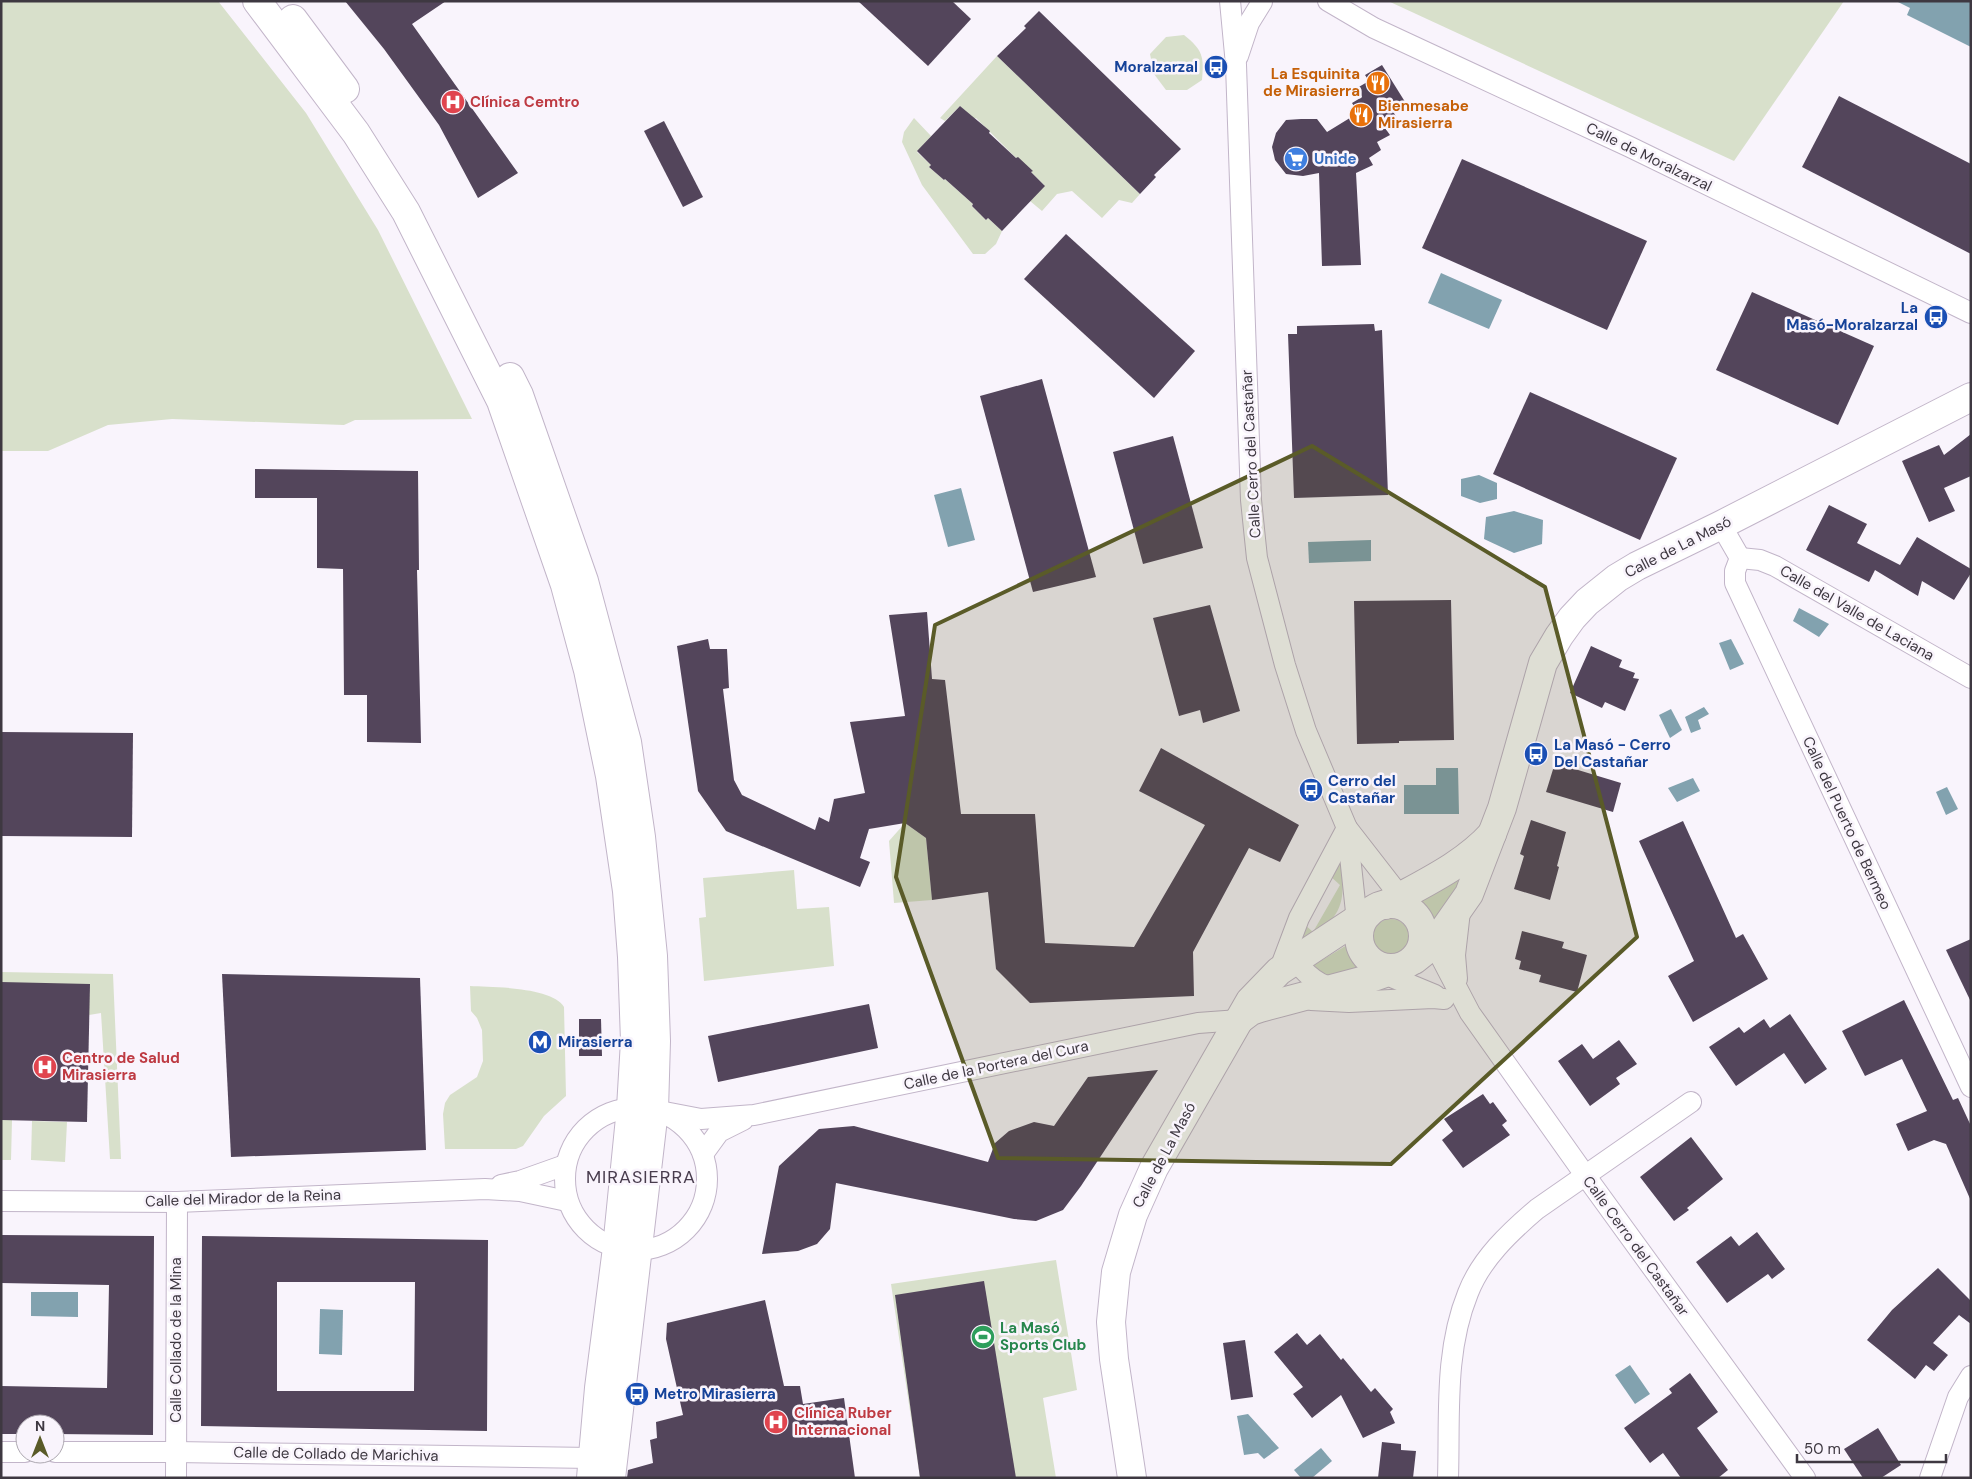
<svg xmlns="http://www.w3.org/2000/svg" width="1972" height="1479" viewBox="0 0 1972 1479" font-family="'DM Sans',sans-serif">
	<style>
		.green { fill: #d8e0cb }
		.water { fill: #82a2af }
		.building { fill: #53455b; fill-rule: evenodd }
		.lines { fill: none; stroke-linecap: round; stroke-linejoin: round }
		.street-casing { stroke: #c2b5c9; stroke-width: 22 }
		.secondary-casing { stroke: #c2b5c9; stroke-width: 30 }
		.street { stroke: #fff; stroke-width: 20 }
		.secondary { stroke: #fff; stroke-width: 28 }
		.marked { fill: #5a5b28; fill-opacity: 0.2; stroke: #5a5b28; stroke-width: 4; stroke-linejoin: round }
		.labels { text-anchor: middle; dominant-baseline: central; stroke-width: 5; stroke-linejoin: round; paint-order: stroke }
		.transit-label { font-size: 15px; font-weight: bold; fill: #164399; stroke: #f9f4fc; text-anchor: start }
		.food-label { font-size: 15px; font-weight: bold; fill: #c56008; stroke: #f9f4fc; text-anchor: end }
		.health-label { font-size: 15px; font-weight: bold; fill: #be3a42; stroke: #f9f4fc; text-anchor: start }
		.street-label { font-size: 15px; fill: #3e3841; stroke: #f9f4fc }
		.shop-label { font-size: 15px; font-weight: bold; fill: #366cbe; stroke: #f9f4fc; text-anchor: start }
		.leisure-label { font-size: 15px; font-weight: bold; fill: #27864d; stroke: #f9f4fc; text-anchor: start }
		.quarter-label { font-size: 18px; letter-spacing: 1px; fill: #483c4d; stroke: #f9f4fc }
	</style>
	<rect width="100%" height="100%" fill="#f9f4fc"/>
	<g class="green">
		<polygon points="1,1 218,1 306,113 378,230 472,419 355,420 344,425 172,419 108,425 48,451 1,451"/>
		<polygon points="1388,1 1844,1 1734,161"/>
		<path d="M1184 35C1203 50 1204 57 1202 80L1187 90H1166L1154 74 1150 54 1166 37Z"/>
		<polygon points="997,56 1140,194 1132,203 1119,200 1102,218 1072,191 1057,194 1042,211 1030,201 1044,185 1031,172 1032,171 1016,158 976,118 974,119 960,106 945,121 940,118"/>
		<polygon points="914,118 931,136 917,152 931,165 929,167 944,180 945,179 973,204 972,206 986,220 988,218 1002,231 996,244 985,254 973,254 922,185 902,142 904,132"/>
		<polygon points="905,823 926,838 932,900 894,903 889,841"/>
		<path d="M1341 859C1346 908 1342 915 1303 944L1300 939 1303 923 1313 932 1340 885 1329 875Z"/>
		<polygon points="794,870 797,909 829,907 834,966 704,981 699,918 706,917 703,878"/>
		<polygon points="1461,872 1466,877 1434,922 1418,900"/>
		<circle cx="1391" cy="937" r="18"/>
		<polygon points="1347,945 1350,957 1359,968 1329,977 1322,974 1314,965"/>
		<polygon points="1,972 113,974 121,1159 110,1159 101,1013 89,1015 1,982"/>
		<path d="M470 986C492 987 553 987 564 1007L566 1096 544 1116 523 1146 516 1149H445L443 1114 445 1103 450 1095 477 1077 483 1061 482 1030 477 1018 471 1011Z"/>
		<polygon points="1,1120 12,1120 11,1160 1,1160"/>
		<polygon points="32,1121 67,1122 65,1162 31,1160"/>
		<polygon points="1056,1260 1077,1390 1043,1398 1056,1478 920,1478 891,1284"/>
	</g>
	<g class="water">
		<polygon points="1896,1 1971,1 1971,47 1907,15 1910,8"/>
		<polygon points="1441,273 1502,300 1489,329 1428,303"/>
		<polygon points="1479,475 1497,483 1497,499 1480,503 1461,496 1461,479"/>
		<polygon points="961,488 975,540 948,547 934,495"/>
		<polygon points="1514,511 1543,520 1542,544 1514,553 1484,539 1486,517"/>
		<polygon points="1371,540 1371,561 1309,563 1308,542"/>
		<polygon points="1799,608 1829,624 1819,637 1793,621"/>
		<polygon points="1731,639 1744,664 1730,670 1719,643"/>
		<polygon points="1704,707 1709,714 1698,720 1701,729 1691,733 1685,717"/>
		<polygon points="1671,709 1682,730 1670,738 1659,715"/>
		<polygon points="1436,768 1458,768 1459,814 1404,814 1404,785 1436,785"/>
		<polygon points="1693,778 1700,791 1677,802 1668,788"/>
		<polygon points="1947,787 1958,809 1946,815 1936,792"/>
		<polygon points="31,1292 78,1292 78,1317 31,1316"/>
		<polygon points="320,1309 343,1310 342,1355 319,1354"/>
		<polygon points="1630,1365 1650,1394 1635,1404 1615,1375"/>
		<polygon points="1248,1414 1279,1448 1264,1459 1258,1453 1244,1455 1237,1416"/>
		<polygon points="1321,1448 1332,1461 1312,1478 1301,1478 1294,1470"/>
	</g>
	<g class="building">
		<polygon points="345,1 446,1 412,24 518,173 478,198 439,125 384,49"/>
		<polygon points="858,1 952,1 971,19 928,66"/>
		<polygon points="1039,11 1181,149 1154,175 1156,177 1140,194 997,56 1026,28 1024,26"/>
		<polygon points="1382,65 1407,105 1394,113 1398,120 1385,128 1390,135 1377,142 1381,150 1369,158 1373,165 1356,173 1361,265 1322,266 1319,173 1303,176 1286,174 1275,160 1272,147 1276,133 1286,120 1301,119 1317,119 1327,132 1358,113 1352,103 1362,97 1357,88 1369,81 1365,75"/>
		<polygon points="1839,96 1971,164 1971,254 1802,167"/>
		<polygon points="960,106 990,131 989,133 1016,158 1018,157 1033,171 1031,172 1045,186 1002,231 988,218 986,220 972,206 973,204 945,179 944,180 929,167 931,165 917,151"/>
		<polygon points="664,121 703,197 683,207 644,131"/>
		<polygon points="1462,159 1647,241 1607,330 1422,248"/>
		<polygon points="1066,234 1195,351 1154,398 1024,279"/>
		<polygon points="1752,292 1874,346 1838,425 1716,370"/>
		<polygon points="1374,324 1375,331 1382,330 1388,495 1294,498 1288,334 1297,334 1297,326"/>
		<polygon points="1042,379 1096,577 1033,592 980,396"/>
		<polygon points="1530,392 1677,458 1640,540 1493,474"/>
		<polygon points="1971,434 1971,476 1944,488 1955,511 1929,522 1902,461 1939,445 1944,455"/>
		<polygon points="1173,436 1203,548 1143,564 1113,452"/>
		<polygon points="255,469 418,471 419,570 417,570 421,743 367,742 367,695 344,695 343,569 317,568 317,498 255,498"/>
		<polygon points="1829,505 1867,524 1857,543 1900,565 1917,537 1971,569 1971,573 1954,600 1922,581 1918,596 1875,570 1869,582 1806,550"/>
		<polygon points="1451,600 1454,740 1399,741 1399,743 1357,744 1354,601"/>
		<polygon points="1210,605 1240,711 1203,723 1200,710 1179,716 1153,618"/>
		<polygon points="927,612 932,679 945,680 961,814 1035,814 1045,943 1134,947 1205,825 1139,791 1161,748 1299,825 1280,862 1249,848 1193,952 1194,996 1030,1003 996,969 988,892 932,900 926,838 905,823 869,829 860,858 870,862 860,887 726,831 698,791 677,646 708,639 710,649 727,649 729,688 723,689 734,780 742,795 815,830 819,817 829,822 834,799 865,793 850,722 905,716 889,615"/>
		<polygon points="1591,646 1622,660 1619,667 1635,673 1633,678 1639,679 1625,711 1605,702 1602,708 1570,693"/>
		<polygon points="1,732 133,733 132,837 1,836"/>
		<polygon points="1555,763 1621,783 1613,812 1546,792"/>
		<polygon points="1531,820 1566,832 1557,866 1559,867 1550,900 1514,889 1524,856 1520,854"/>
		<polygon points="1683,821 1736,938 1743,934 1768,979 1693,1022 1668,976 1694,961 1639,841"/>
		<polygon points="1522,931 1564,942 1562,948 1587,955 1577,992 1539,982 1541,975 1519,969 1521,961 1515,959"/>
		<polygon points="1971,939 1971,1002 1946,950"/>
		<polygon points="222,974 420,978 426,1150 231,1157"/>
		<polygon points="1,982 90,984 87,1122 1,1120"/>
		<polygon points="1904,1000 1953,1100 1958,1098 1971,1126 1971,1201 1946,1144 1934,1140 1908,1151 1896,1124 1927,1111 1902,1059 1865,1076 1842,1031"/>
		<polygon points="869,1004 878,1048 718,1082 708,1036"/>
		<polygon points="1790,1014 1827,1069 1805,1084 1784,1053 1736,1086 1709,1047 1739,1027 1744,1033 1764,1019 1770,1028"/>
		<polygon points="579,1019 601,1019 602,1056 579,1056"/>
		<polygon points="1619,1040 1637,1064 1616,1078 1620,1084 1590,1106 1558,1061 1582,1044 1593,1059"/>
		<polygon points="1158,1070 1081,1186 1063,1210 1036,1221 1014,1219 836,1183 830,1229 817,1244 798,1251 762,1254 779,1166 819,1129 854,1126 988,1162 995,1143 1009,1131 1034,1122 1054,1126 1088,1077"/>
		<polygon points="1483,1094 1490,1104 1493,1102 1507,1121 1502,1125 1510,1135 1463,1168 1442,1140 1453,1131 1444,1119"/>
		<polygon points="1691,1137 1723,1179 1687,1208 1689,1210 1674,1221 1640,1177"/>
		<polygon points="1757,1232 1785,1269 1772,1279 1768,1274 1727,1303 1696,1262 1731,1236 1739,1246"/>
		<polygon points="1,1235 154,1236 153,1435 55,1434 55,1424 25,1424 25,1434 1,1434 1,1386 107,1388 109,1285 1,1283"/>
		<path d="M202 1236 488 1240 487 1431 201 1426ZM277 1282H415L414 1391H277Z"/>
		<polygon points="1938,1268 1971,1301 1971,1324 1959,1315 1933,1343 1948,1355 1934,1371 1926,1365 1915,1379 1867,1340 1892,1310"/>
		<polygon points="984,1281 1016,1478 920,1478 895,1295"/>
		<polygon points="765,1300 784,1386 800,1386 803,1404 844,1398 855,1478 627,1478 628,1470 653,1463 650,1440 657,1438 656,1422 683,1415 666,1339 667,1323"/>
		<polygon points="1297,1333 1307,1345 1320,1334 1341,1360 1343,1358 1371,1392 1375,1388 1393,1409 1390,1412 1395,1423 1363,1438 1341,1395 1312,1418 1293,1394 1303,1387 1274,1352"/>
		<polygon points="1245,1340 1253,1397 1231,1400 1223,1343"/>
		<polygon points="1690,1373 1718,1412 1697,1428 1728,1470 1718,1478 1681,1478 1663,1453 1650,1463 1624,1428 1672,1393 1669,1389"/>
		<polygon points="1878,1428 1901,1465 1881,1478 1863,1478 1844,1449"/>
		<polygon points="1382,1442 1401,1444 1401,1450 1416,1451 1413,1478 1378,1478"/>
	</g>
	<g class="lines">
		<g class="street-casing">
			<g id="street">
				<polyline points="1230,1 1236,65 1251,500 1257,558 1285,665 1306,731 1347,828 1413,913"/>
				<polyline points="1328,1 1374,28 1630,147 1971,313"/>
				<polyline points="1238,56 1249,23 1262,2"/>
				<polyline points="1721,525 1740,558"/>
				<polyline points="1740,558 1735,571 1735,583 1971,1087"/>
				<polyline points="1740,558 1760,560 1775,566 1971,678"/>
				<polyline points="1347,828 1359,940"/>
				<polyline points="1420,921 1434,944 1470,1013 1585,1175 1805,1478"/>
				<path d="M1291 949C1296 967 1316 985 1334 988"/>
				<polyline points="1370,961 1394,978 1435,995"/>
				<polyline points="1279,971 1299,918 1347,828"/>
				<polyline points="1457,979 1455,955 1460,911"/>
				<polyline points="1311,1000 1349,1002 1433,998 1444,999"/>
				<circle cx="636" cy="1179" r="71"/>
				<polyline points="654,1110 701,1119 754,1115 1198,1023 1239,1020"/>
				<polyline points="703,1154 719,1132 743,1120"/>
				<polyline points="501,1185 520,1181 565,1165"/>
				<polyline points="1,1201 177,1202 485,1189 520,1191 567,1201"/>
				<polyline points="1,1452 25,1452"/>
				<polyline points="55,1452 175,1452 592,1458 603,1462"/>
				<polyline points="176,1478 177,1202"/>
				<path d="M1448 1478C1450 1416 1444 1352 1468 1293 1481 1259 1510 1232 1537 1209L1691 1102"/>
				<polyline points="1930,1478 1958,1397 1971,1376"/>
			</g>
		</g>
		<g class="secondary-casing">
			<g id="secondary">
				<polyline points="257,1 356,133 406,212 501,401 565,585 588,670 610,776 627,891 632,957 635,1041 631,1108 617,1248 599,1388 591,1478"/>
				<polyline points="293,19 345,89"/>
				<polyline points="510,377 519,395 584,581 627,742 641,837 653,956 656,1041 654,1110 611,1478"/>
				<circle cx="1391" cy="936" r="32"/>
				<path d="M1385 905C1422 884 1463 866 1492 834"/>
				<polyline points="1414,960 1434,944 1469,894 1502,808 1543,663 1559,636 1572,618 1587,602 1617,578 1637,566 1721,525 1971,397"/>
				<polyline points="1239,1020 1251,1011 1260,1008 1365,980 1399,968"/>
				<polyline points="1132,1478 1114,1359 1111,1322 1116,1272 1133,1215 1154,1168 1250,1001 1279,971 1356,920 1368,914"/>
			</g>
		</g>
		<use href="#street" class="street"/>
		<use href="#secondary" class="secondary"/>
	</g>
	<path class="marked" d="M1312 446 1545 587 1637 937 1391 1164 998 1158 896 877 935 625Z"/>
	<defs>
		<g id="bus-disc" transform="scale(1.25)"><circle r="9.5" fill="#1a4fb4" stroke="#f9f4fc"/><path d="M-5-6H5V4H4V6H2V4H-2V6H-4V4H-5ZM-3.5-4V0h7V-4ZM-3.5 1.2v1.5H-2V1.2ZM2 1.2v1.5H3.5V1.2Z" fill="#fff"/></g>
		<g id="restaurant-disc" transform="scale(1.25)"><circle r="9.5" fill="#e8710a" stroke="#f9f4fc"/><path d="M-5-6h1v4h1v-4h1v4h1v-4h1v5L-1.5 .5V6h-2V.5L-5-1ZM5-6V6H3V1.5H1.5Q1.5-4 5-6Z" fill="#fff"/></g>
		<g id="hospital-disc" transform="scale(1.25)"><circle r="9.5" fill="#e0444e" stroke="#f9f4fc"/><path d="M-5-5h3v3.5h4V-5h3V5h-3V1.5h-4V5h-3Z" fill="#fff"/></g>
		<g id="supermarket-disc" transform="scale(1.25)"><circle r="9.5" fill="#3f7fe0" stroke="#f9f4fc"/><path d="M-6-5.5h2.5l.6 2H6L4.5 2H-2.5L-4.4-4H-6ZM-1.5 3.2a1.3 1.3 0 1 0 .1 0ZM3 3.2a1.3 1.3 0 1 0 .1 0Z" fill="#fff"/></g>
		<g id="metro-disc" transform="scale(1.25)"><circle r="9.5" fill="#1a4fb4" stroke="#f9f4fc"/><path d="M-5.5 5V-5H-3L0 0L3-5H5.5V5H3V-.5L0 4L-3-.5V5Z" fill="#fff"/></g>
		<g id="stadium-disc" transform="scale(1.25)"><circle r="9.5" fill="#2e9e5b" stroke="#f9f4fc"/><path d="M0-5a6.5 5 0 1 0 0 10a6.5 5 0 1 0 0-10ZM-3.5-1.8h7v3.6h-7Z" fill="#fff"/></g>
	</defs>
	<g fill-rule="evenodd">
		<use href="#bus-disc" x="1216" y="67"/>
		<use href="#restaurant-disc" x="1378" y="83"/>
		<use href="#hospital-disc" x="453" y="102"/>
		<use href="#restaurant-disc" x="1361" y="115"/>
		<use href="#supermarket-disc" x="1296" y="159"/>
		<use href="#bus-disc" x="1936" y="317"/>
		<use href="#bus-disc" x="1536" y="754"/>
		<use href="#bus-disc" x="1311" y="790"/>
		<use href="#metro-disc" x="540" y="1042"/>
		<use href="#hospital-disc" x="45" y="1067"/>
		<use href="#stadium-disc" x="983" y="1337"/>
		<use href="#bus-disc" x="637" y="1394"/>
		<use href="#hospital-disc" x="776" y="1422"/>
	</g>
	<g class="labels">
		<g class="transit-label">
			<text x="1198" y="67" text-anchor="end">Moralzarzal</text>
			<text x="1918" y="308" text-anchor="end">La<tspan x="1918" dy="17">Masó-Moralzarzal</tspan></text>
			<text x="1554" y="745">La Masó - Cerro<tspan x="1554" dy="17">Del Castañar</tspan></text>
			<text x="1328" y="781">Cerro del<tspan x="1328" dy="17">Castañar</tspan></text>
			<text x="558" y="1042">Mirasierra</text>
			<text x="654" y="1394">Metro Mirasierra</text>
		</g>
		<g class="food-label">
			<text x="1360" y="74">La Esquinita<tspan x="1360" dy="17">de Mirasierra</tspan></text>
			<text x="1378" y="106" text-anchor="start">Bienmesabe<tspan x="1378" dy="17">Mirasierra</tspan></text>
		</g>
		<g class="health-label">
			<text x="470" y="102">Clínica Cemtro</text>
			<text x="62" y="1058">Centro de Salud<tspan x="62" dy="17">Mirasierra</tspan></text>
			<text x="794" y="1413">Clínica Ruber<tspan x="794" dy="17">Internacional</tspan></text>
		</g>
		<g class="street-label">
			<text transform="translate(1649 157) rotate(26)">Calle de Moralzarzal</text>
			<text transform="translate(1251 454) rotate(-93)">Calle Cerro del Castañar</text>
			<text transform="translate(1678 547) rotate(-27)">Calle de La Masó</text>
			<text transform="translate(1857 613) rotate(30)">Calle del Valle de Laciana</text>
			<text transform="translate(1847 823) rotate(65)">Calle del Puerto de Bermeo</text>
			<text transform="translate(996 1065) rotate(-12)">Calle de la Portera del Cura</text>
			<text transform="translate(1164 1155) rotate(-62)">Calle de La Masó</text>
			<text transform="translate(243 1198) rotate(-2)">Calle del Mirador de la Reina</text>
			<text transform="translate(1636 1246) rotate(54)">Calle Cerro del Castañar</text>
			<text transform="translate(176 1340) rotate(-90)">Calle Collado de la Mina</text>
			<text transform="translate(336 1454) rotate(1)">Calle de Collado de Marichiva</text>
		</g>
		<g class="shop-label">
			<text x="1314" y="159">Unide</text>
		</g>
		<g class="leisure-label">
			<text x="1000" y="1328">La Masó<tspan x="1000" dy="17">Sports Club</tspan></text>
		</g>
		<g class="quarter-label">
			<text x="641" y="1177">MIRASIERRA</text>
		</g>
	</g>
	<rect width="1972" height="1479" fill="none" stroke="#3e3841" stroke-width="5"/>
	<g transform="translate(40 1439)"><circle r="24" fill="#f9f4fc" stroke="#aea9b1"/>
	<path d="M0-4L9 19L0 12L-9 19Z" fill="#5a5b28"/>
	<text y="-8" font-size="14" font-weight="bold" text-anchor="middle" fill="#3e3841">N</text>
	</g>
	<path d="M1797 1454v8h149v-8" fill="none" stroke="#3e3841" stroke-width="2.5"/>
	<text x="1804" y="1454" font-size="15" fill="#3e3841" stroke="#f9f4fc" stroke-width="4" paint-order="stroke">50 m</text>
</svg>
